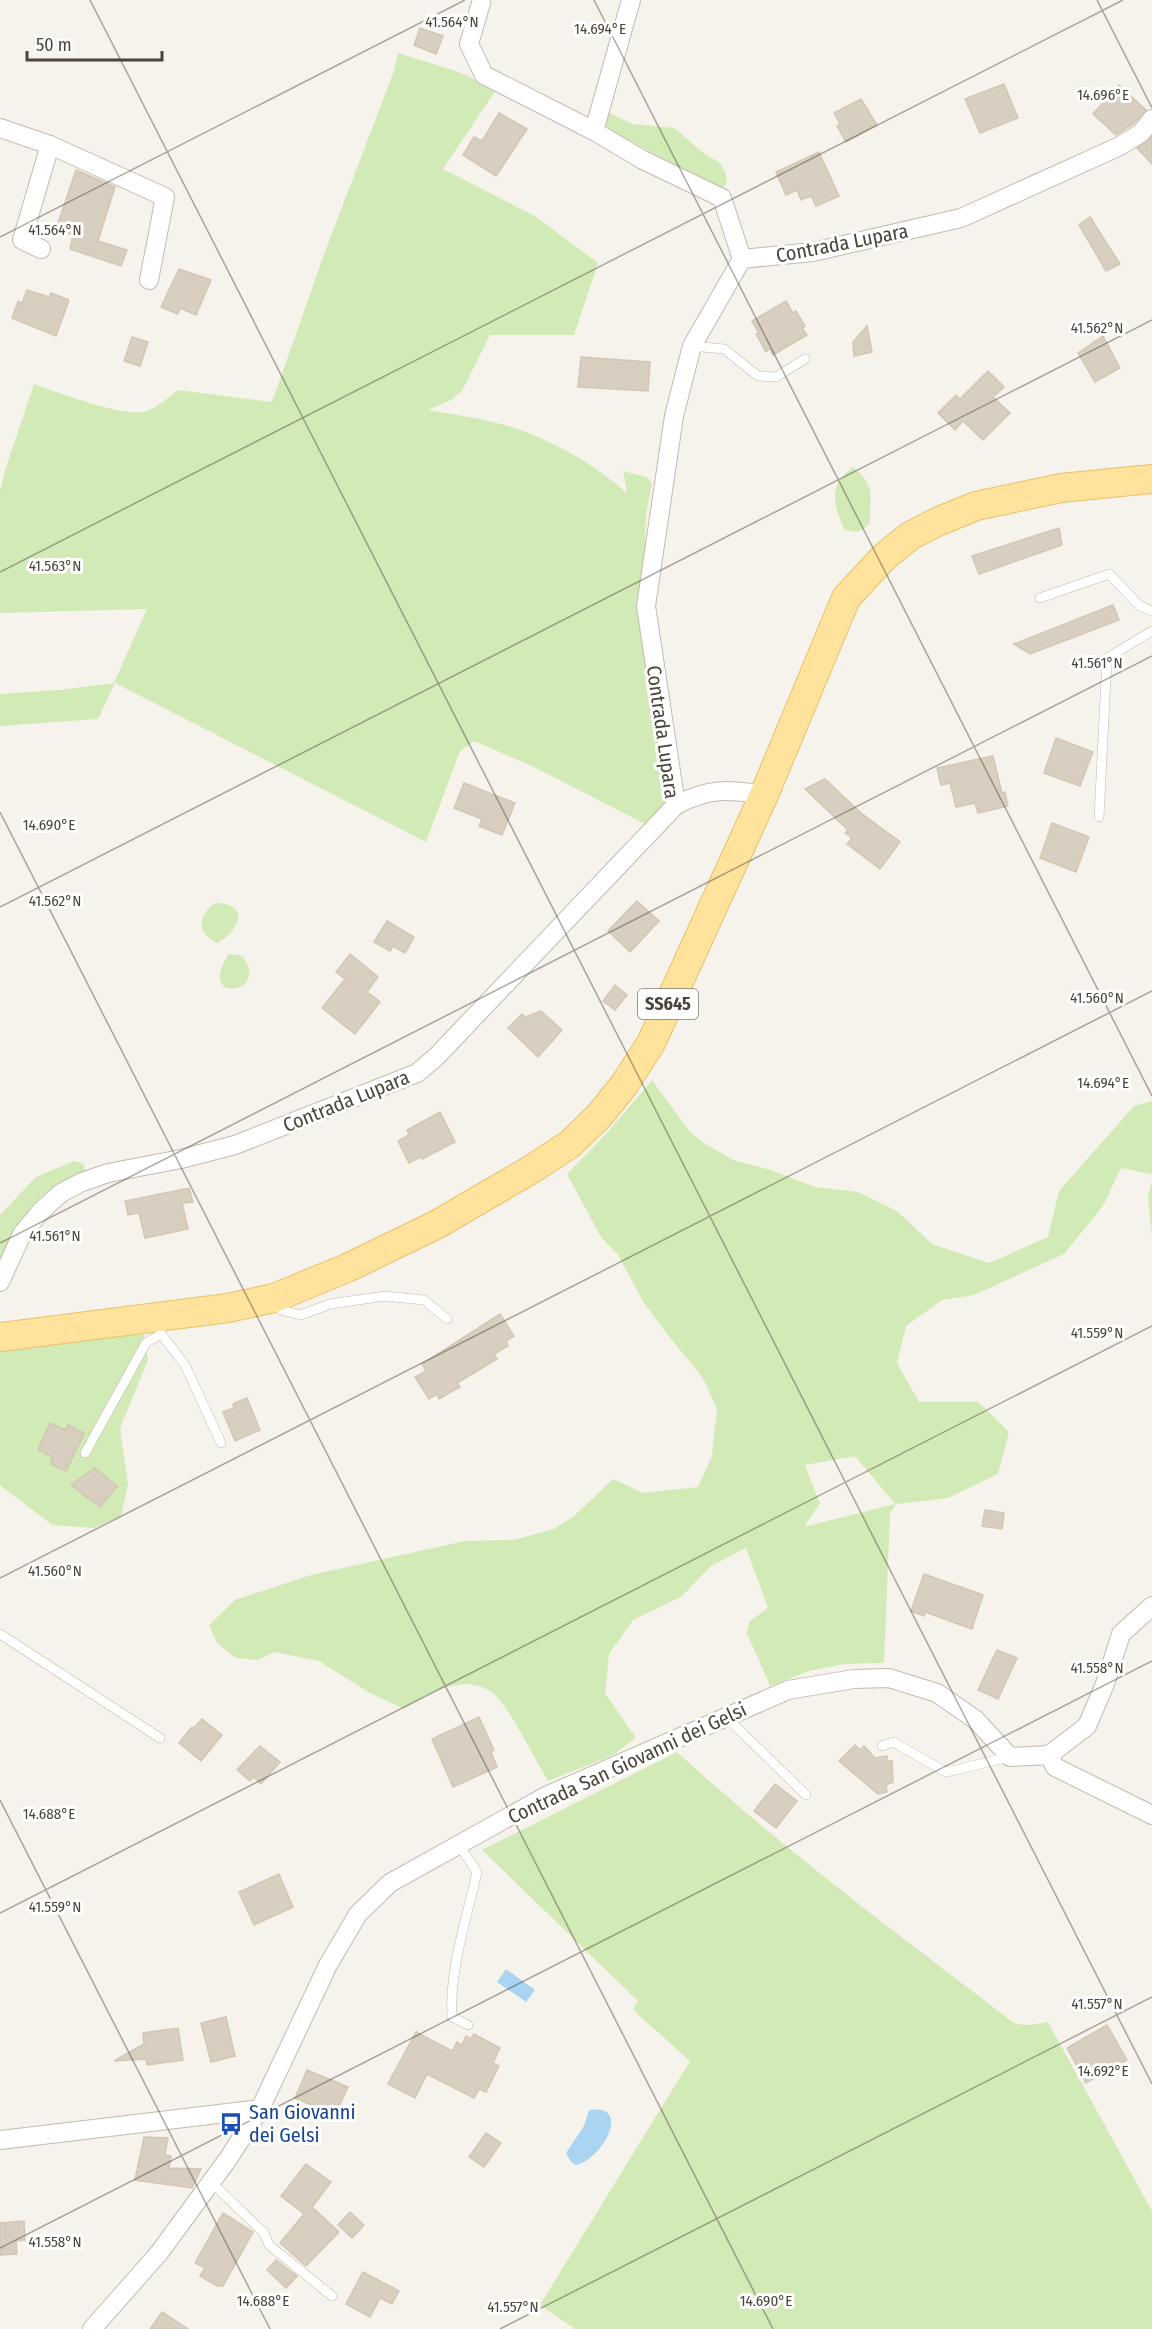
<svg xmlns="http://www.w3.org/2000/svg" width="1152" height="2329" viewBox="0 0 1152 2329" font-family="'Fira Sans Condensed',sans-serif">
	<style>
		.green { fill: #d2eab5; fill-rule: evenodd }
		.water { fill: #a9d4f2 }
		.building { fill: #d8cfc1; stroke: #d3c7b4; stroke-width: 1.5 }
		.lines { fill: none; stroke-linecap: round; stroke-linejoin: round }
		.service-casing { stroke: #c2bbae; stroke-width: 10 }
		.minor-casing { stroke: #c2bbae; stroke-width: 20 }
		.primary-casing { stroke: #e6c16a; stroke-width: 30 }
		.service { stroke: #fff; stroke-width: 9 }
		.minor { stroke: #fff; stroke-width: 18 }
		.primary { stroke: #ffe39c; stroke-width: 28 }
		.ticks { fill: none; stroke: #4b4439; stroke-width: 1.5; stroke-opacity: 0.45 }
		.labels { text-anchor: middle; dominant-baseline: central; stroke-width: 6; stroke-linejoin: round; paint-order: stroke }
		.shield { fill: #fff; stroke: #817c74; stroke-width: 1.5 }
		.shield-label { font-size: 18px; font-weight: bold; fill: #4b4439 }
		.street-label { font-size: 20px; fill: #4b4439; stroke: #fff }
		.transit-label { font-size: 20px; fill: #164399; stroke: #fff; text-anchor: start }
		.ticks-label { font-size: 15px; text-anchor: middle; fill: #4b4439; stroke: #fff; stroke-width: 6; stroke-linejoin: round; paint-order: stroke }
	</style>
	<rect width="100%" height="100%" fill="#f6f3ec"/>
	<g class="green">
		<path d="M398 53 459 72 496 90 443 169 535 216 598 263 574 335H490L462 391 451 400 428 410C461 416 497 420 528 433 564 447 597 467 627 493L623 471 646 477 652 483 646 516 643 592 665 788V804L649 826 532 766 474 741 460 751 426 842 115 683 98 719 0 726V694L59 690 114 683 147 609 0 613V491L5 470 34 384C58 392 126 419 147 411 159 406 168 398 178 390L272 402 326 249 394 71Z"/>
		<polygon points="604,113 610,113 632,124 674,128 706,155 719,162 726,174 727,183 721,190 612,131 604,123"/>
		<path d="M853 467C856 471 860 473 863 477 875 490 869 507 870 523 861 532 856 534 844 529 833 503 828 486 853 467Z"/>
		<path d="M215 903C250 903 241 930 217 943 195 932 198 916 215 903Z"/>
		<path d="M229 954 242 956C273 994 194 1006 229 954Z"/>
		<path d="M652 1080 690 1132 704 1143 733 1160 771 1170 815 1187 858 1192 897 1211 932 1244 989 1263 1048 1237 1059 1191 1134 1106 1152 1101V1174L1121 1168 1103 1206 1064 1254 974 1295 942 1300 906 1326 897 1363 919 1402H978L1009 1432 998 1474 948 1498 896 1504 890 1513 884 1663 843 1664 809 1671 770 1686 747 1633 749 1622 768 1608 746 1548 711 1566 681 1597 633 1620 609 1654 605 1693 636 1738 613 1755 548 1781C536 1762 507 1701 490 1691 462 1674 427 1693 404 1709L368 1692 319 1661 274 1652 258 1660 236 1658 217 1643 209 1625 235 1600 311 1575 465 1541 513 1540 554 1529 573 1517 613 1479 643 1493 698 1487 712 1456 717 1409 703 1378 667 1334 644 1303 618 1255 601 1237 567 1174 608 1132ZM855 1456 895 1504 804 1527 820 1503 805 1465Z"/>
		<path d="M74 1161 84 1164 85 1172C71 1178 56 1184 44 1194 21 1214 10 1244 0 1271V1215L36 1177Z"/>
		<polygon points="1152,1180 1152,1236 1148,1197"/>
		<polygon points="143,1331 148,1360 120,1428 128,1485 121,1516 94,1528 52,1525 0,1485 0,1351"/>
		<path d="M677 1752C783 1849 900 1936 1014 2023 1027 2027 1036 2024 1048 2022L1152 2211V2329H575L540 2305 690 2061 633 2010 638 2001 482 1850Z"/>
	</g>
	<g class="water">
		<polygon points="506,1969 535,1990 526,2002 497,1982"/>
		<path d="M589 2110C633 2103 603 2159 576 2165L571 2162 566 2153 584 2126Z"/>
	</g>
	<g class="building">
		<polygon points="420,28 443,36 436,54 414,45"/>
		<polygon points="1004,84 1018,118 980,133 965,99"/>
		<polygon points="1119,85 1146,110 1133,124 1116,135 1093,114"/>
		<polygon points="861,99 877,125 846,142 837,126 840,124 834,113"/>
		<polygon points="499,113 527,129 496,176 463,155 474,137 482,141"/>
		<polygon points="1152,137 1152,164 1137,148"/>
		<polygon points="819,152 839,196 816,206 811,196 801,200 797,190 786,195 776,172"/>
		<polygon points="76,170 115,187 98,241 127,250 121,266 70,249 73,235 56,229"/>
		<polygon points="1090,217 1120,264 1106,271 1079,225"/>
		<polygon points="179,269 211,280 196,315 180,308 178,314 161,307"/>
		<polygon points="27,290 49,297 51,293 69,300 56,336 12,318 18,301 22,303"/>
		<polygon points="786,301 793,313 796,311 805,326 802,328 807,335 773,355 770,349 766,352 756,334 759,333 752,321"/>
		<polygon points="867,326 872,352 854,356 853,342"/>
		<polygon points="1103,336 1120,368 1095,382 1078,353"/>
		<polygon points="132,337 148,342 140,366 124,361"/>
		<polygon points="581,357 650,362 648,391 578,387"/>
		<polygon points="988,371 1004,387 993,397 1010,413 983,440 963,421 955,430 938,413 956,395 960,399"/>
		<polygon points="1059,528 1062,545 979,574 972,556"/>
		<polygon points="1113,605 1119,620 1030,654 1014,644"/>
		<polygon points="1056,738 1093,752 1080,786 1044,773"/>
		<polygon points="993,756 1002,793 1005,792 1008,806 978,813 975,803 956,807 950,783 941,785 937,768"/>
		<polygon points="825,779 861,813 900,842 880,869 847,844 852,838 845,833 848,830 805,789"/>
		<polygon points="464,783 515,803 502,835 479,826 482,819 454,808"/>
		<polygon points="1052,823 1089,837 1076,872 1040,858"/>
		<polygon points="637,901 659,921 630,952 608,931"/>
		<polygon points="387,921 414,937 405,953 393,946 390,951 374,942"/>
		<polygon points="350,954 378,977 367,992 380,1002 355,1034 322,1008 345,979 336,972"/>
		<polygon points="615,985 627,995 615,1010 603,1001"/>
		<polygon points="541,1011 562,1030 538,1057 508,1028 522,1014 525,1017"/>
		<polygon points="440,1112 455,1142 422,1159 421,1157 409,1163 398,1141 409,1135 407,1130"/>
		<polygon points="189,1188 193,1202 182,1203 188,1229 145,1238 139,1213 128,1215 125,1201"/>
		<polygon points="500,1314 514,1336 506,1341 508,1346 494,1354 497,1359 457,1383 460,1387 439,1399 437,1394 429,1399 415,1377 426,1371 422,1364"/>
		<polygon points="247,1398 260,1430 235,1441 223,1412 234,1408 233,1404"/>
		<polygon points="50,1423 65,1430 68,1425 84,1433 66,1471 51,1464 52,1457 38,1450"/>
		<polygon points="95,1468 117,1486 100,1507 71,1485"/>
		<polygon points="985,1510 1004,1513 1002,1529 982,1526"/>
		<polygon points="924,1574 983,1595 972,1629 925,1612 924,1616 911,1611"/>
		<polygon points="997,1650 1017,1658 998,1699 978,1690"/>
		<polygon points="479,1717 494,1750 491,1752 497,1767 453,1787 432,1739"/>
		<polygon points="202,1719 222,1735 201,1761 179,1743 192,1727 194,1728"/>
		<polygon points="855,1745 861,1750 864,1746 875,1758 887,1756 887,1761 892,1761 893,1782 886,1785 887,1792 878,1794 839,1761"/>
		<polygon points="260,1746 280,1762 261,1784 254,1777 250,1781 237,1770"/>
		<polygon points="775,1784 797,1801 776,1828 754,1811"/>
		<polygon points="279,1874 293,1907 254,1925 239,1892"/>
		<polygon points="226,2017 235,2056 211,2062 201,2023"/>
		<polygon points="1107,2025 1127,2060 1086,2083 1067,2048"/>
		<polygon points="178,2028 183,2060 147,2065 146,2059 114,2061 144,2044 143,2033"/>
		<polygon points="416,2032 452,2051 457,2042 462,2045 466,2036 471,2039 474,2034 500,2048 493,2063 499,2066 486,2092 479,2089 474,2098 427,2074 415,2098 388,2084"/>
		<polygon points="307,2070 348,2087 335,2115 295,2098"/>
		<polygon points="486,2133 501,2143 484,2167 469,2157"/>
		<polygon points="144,2137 168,2138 165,2155 171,2156 169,2168 201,2169 192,2188 135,2180"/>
		<polygon points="306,2164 331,2182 312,2207 339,2232 306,2266 280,2243 304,2214 281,2196"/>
		<polygon points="350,2212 364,2225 352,2238 338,2225"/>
		<polygon points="223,2213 253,2232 223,2286 217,2286 200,2276 205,2268 195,2263"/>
		<polygon points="24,2221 25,2240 16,2241 17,2254 0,2255 0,2223"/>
		<polygon points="276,2260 297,2276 286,2288 267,2270"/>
		<polygon points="363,2272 399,2291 392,2304 380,2298 370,2317 346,2304"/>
		<polygon points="162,2312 188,2329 150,2329"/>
	</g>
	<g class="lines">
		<g class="service-casing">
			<g id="service">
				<polyline points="692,346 724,349 758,376 776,377 805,359"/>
				<polyline points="1040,598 1109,574 1140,606 1152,611"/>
				<polyline points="1099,817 1107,658 1152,631"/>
				<polyline points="276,1302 281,1310 301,1315 330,1304 385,1296 424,1300 447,1319"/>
				<polyline points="160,1328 161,1334 185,1365 221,1443"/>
				<polyline points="85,1453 146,1343 161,1334"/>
				<polyline points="0,1634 160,1738"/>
				<polyline points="725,1716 806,1795"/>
				<polyline points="882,1746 893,1742 946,1772 1010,1757"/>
				<path d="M459 1845 477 1872C467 1919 449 1969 452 2017L468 2025"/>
				<polyline points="211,2182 264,2233 269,2245 332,2296"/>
			</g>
		</g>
		<g class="minor-casing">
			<g id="minor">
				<polyline points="481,3 469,44 484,75 594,131 643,160 722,198 742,259"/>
				<polyline points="0,128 50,145 165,197 149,280"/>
				<polyline points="594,131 631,0"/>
				<polyline points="41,249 22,240 50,145"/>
				<path d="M676 805C709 788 728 789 764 795"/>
				<polyline points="0,1282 22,1234 41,1211 61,1193 82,1182 108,1173 181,1159 235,1145 417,1073 436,1057 676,805 646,606 674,416 692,346 742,259 813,252 961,218 1120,146 1141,133 1152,119"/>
				<polyline points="1049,1755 1087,1726 1105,1684 1121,1634 1152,1606"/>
				<polyline points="0,2140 260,2109"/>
				<polyline points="92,2329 159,2253 228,2159 260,2109 328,1965 358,1914 390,1883 546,1796 788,1690 854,1679 889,1678 937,1693 976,1720 1010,1757 1049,1755 1055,1767 1152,1815"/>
			</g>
		</g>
		<g class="primary-casing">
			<polyline id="primary" points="0,1337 228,1308 274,1298 347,1268 436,1225 532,1169 570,1144 599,1116 624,1085 651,1043 764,795 846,598 884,557 910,536 937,522 976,506 1061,488 1152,479"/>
		</g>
		<use href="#service" class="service"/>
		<use href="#minor" class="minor"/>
		<use href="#primary" class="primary"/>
	</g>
	<path class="ticks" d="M90 0 1152 2084M594 0 1152 1096M1097 0 1152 108M0 237 465 0M0 572 1123 0M0 812 773 2329M0 907 1152 320M0 1243 1152 656M0 1578 1152 991M0 1800 270 2329M0 1913 1152 1326M0 2248 1152 1661M500 2329 1152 1997"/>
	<defs>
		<g id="bus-bare" transform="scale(1.8)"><path d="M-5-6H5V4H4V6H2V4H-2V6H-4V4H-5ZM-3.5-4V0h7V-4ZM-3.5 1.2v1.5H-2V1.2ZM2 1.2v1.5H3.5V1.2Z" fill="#1a4fb4" stroke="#fff" stroke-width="2.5" paint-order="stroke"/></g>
	</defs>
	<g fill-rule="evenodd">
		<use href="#bus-bare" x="231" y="2124"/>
	</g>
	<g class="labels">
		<rect class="shield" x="638" y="989" width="60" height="30" rx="4.5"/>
		<g class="shield-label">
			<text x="668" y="1004">SS645</text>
		</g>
		<g class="street-label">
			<text transform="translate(842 243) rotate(-11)">Contrada Lupara</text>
			<text transform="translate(663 732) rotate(82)">Contrada Lupara</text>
			<text transform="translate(346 1101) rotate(-22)">Contrada Lupara</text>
			<text transform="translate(627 1763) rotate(-25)">Contrada San Giovanni dei Gelsi</text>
		</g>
		<g class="transit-label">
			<text x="249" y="2112">San Giovanni<tspan x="249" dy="23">dei Gelsi</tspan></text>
		</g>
	</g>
	<g class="ticks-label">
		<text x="452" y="27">41.564°N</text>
		<text x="600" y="34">14.694°E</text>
		<text x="1103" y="100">14.696°E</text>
		<text x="55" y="235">41.564°N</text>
		<text x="1097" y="333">41.562°N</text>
		<text x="55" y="571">41.563°N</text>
		<text x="1097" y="668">41.561°N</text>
		<text x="49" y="830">14.690°E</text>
		<text x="55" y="906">41.562°N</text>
		<text x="1097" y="1003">41.560°N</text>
		<text x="1103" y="1088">14.694°E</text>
		<text x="55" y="1241">41.561°N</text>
		<text x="1097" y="1338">41.559°N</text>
		<text x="55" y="1576">41.560°N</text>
		<text x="1097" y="1673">41.558°N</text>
		<text x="49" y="1819">14.688°E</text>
		<text x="55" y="1912">41.559°N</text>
		<text x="1097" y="2009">41.557°N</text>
		<text x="1103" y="2076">14.692°E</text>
		<text x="55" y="2247">41.558°N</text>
		<text x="263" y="2306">14.688°E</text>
		<text x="766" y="2306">14.690°E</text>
		<text x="513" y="2312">41.557°N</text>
	</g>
	<path d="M27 51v9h135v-9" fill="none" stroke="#4b4439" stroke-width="3"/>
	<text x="36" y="51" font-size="18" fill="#4b4439" stroke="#ffffff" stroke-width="4.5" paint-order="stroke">50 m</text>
</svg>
